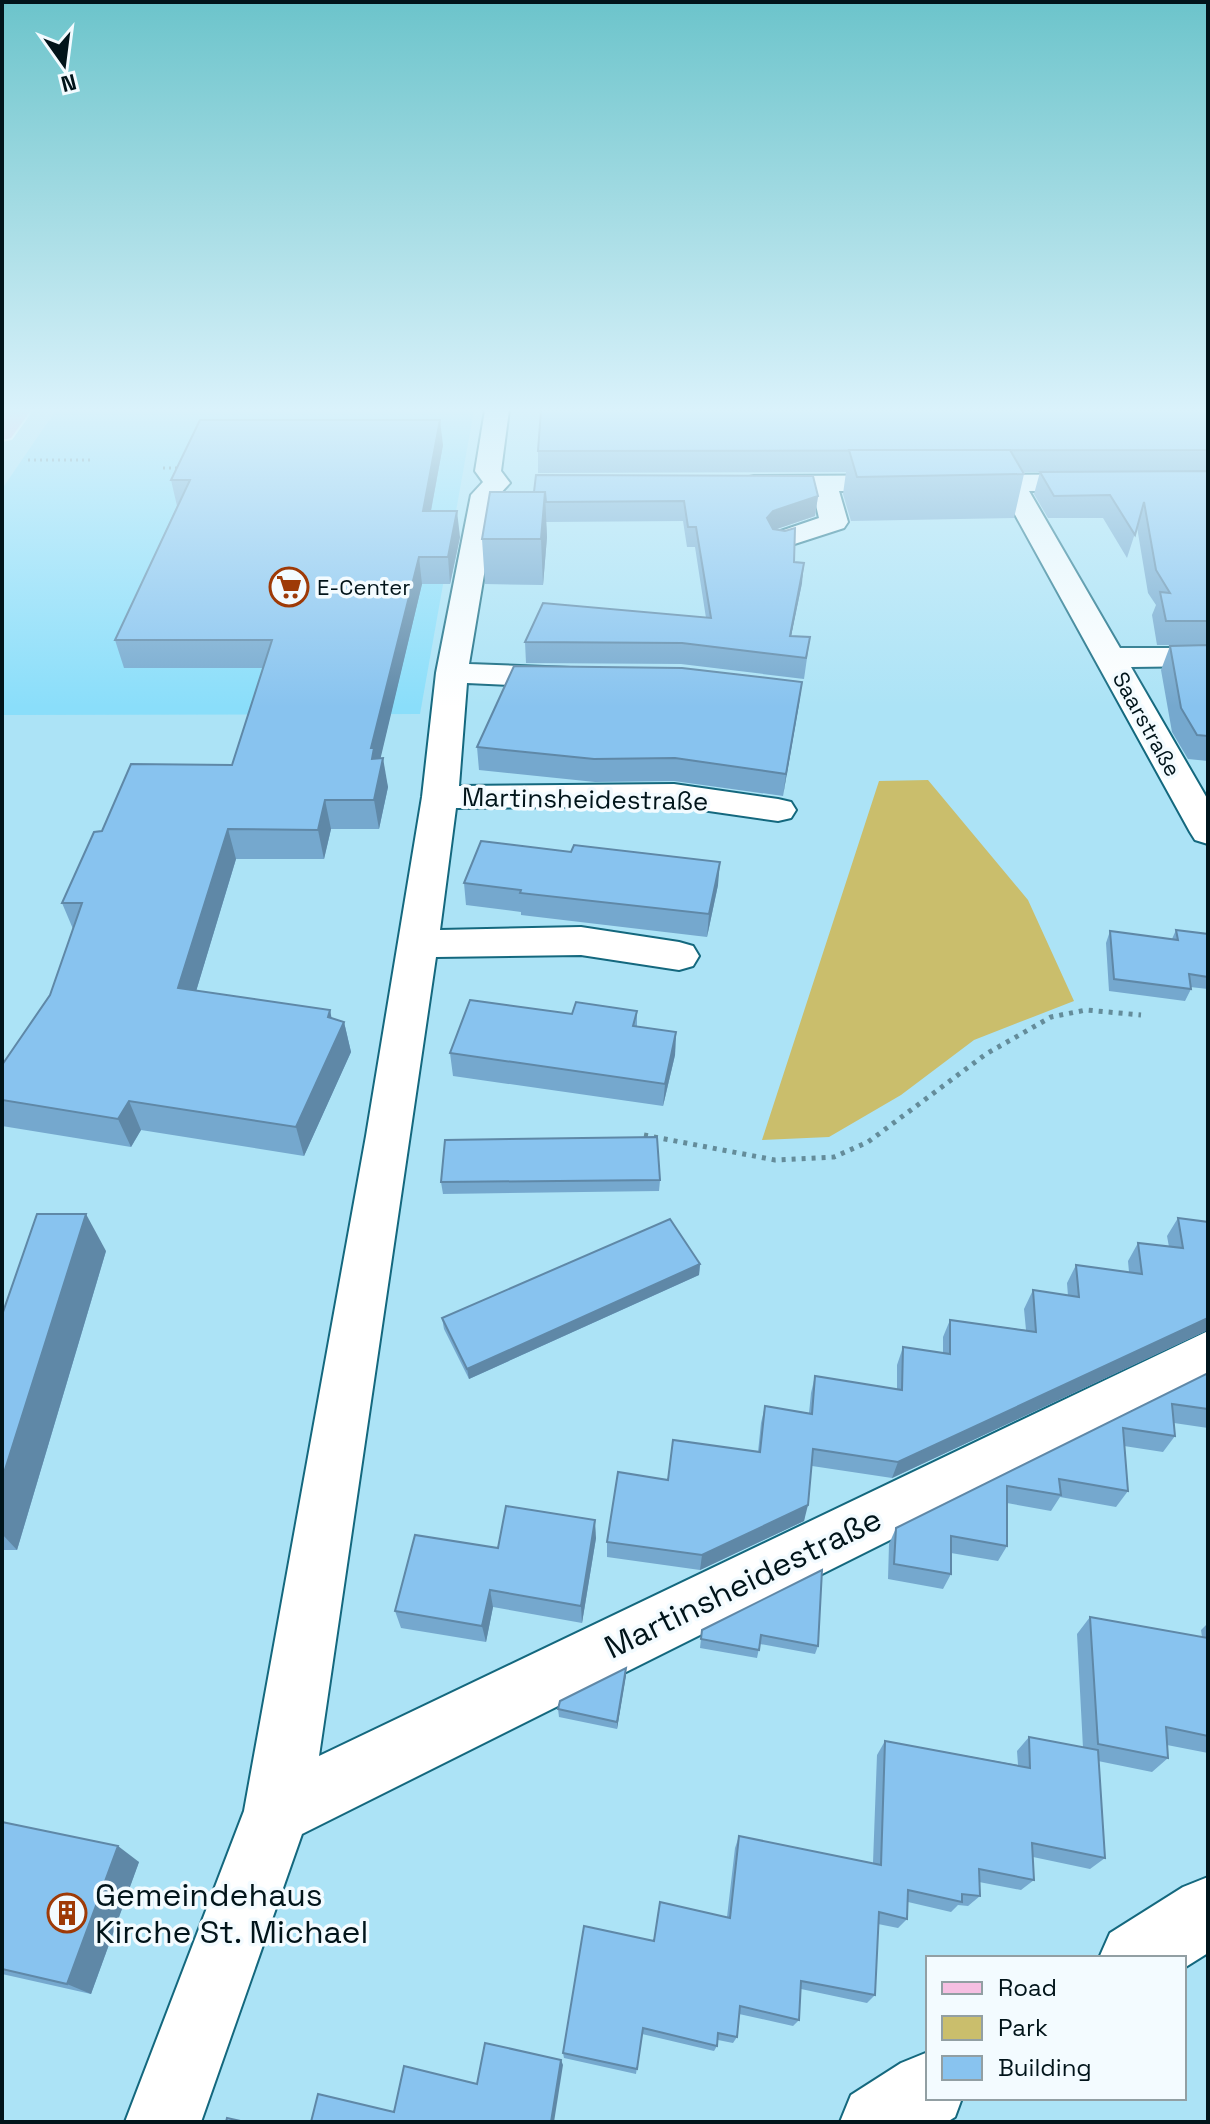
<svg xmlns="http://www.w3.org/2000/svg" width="1210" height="2124" viewBox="0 0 1210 2124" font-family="'Space Grotesk',sans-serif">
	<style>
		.built { fill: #8adefa }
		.green { fill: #cabe6c }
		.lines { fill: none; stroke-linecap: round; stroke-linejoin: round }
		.minor-casing { stroke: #14687e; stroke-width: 4 }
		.major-casing { stroke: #fff; stroke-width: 4 }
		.path-far1 { stroke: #648c9a; stroke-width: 3; stroke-dasharray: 2 4; stroke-linecap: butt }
		.path { stroke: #648c9a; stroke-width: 5; stroke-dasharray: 4 6; stroke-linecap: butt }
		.minor { fill: #fff; fill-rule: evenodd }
		.major { fill: #f6bfe2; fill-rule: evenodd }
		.wall { fill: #75a8ce }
		.shaded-wall { fill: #5f88a7 }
		.building { fill: #88c3ef; stroke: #5f88a7; stroke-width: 2 }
		.labels { text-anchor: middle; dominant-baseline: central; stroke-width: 7; stroke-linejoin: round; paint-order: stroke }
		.far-poi-label { font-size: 22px; fill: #01141a; stroke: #f3fbff; text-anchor: start }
		.far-street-label { font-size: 22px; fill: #01141a; stroke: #f3fbff }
		.street-label { font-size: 26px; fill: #01141a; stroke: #f3fbff }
		.near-street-label { font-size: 32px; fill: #01141a; stroke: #f3fbff }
		.near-poi-label { font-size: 32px; fill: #01141a; stroke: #f3fbff; text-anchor: start }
	</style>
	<rect width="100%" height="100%" fill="#ace3f6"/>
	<polygon class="built" points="56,410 474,410 420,714 2,715 2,489"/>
	<polygon class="green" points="928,780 1028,900 1074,1001 974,1040 901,1095 829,1137 762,1140 879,781"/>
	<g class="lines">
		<g class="minor-casing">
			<g id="minor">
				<polygon points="485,410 509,410 501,471 510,483 497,497 469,664 570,668 581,671 586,678 581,685 570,688 467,683 459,786 674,784 778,799 791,802 796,810 791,818 778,821 674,806 456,808 440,930 581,927 679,942 693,946 699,956 693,966 679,970 581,955 436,957 319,1756 1208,1331 1208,1381 302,1834 201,2122 125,2122 244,1811 366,1136 422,797 436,673 471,495 483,482 475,471"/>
				<polygon points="1208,474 1208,490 1029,491 1120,648 1208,648 1208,666 1131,667 1208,800 1208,844 1195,840 1190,832 1002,491 839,491 848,522 844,528 782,548 772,546 768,540 772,534 819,518 813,492 754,492 745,490 741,484 745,478 754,476"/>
				<polygon points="1208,1877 1208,1953 1184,1968 1184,1958 1099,1958 1110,1933 1183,1887"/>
				<polygon points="928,2052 928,2098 962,2098 955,2117 947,2122 840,2122 851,2095 901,2063"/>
			</g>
		</g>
		<g class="major-casing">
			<polygon id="major" points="7,410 31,410 11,438 2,440 2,416"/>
		</g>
		<g class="path-far1">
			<polyline points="28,460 90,460"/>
			<polyline points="163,468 180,468"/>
		</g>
		<polyline class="path" points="644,1135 775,1160 834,1157 868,1142 986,1054 1051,1017 1086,1010 1141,1015"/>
		<use href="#minor" class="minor"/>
		<use href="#major" class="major"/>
	</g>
	<g class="wall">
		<polygon points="1208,410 1208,761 1188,759 1172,732 1161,670 1170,646 1195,645 1157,645 1152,615 1156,605 1148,593 1137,527 1127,558 1103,518 1048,518 1034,494 1040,472 1023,472 1024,474 1014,518 851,521 843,494 846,472 538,473 538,451"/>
		<polygon points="443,445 431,511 460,537 450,584 422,584 380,758 388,787 379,829 331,829 324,859 236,859 196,991 330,1010 331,1018 344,1022 351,1052 304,1156 141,1130 131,1147 2,1126 2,1065 50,995 73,929 62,903 102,831 232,765 263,668 124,668 115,640 177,506 171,480"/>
		<polygon points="490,492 818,496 815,516 776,529 794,562 802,583 791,636 810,637 804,679 681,664 526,663 525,642 706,618 695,547 687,547 683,521 546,522 547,537 543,585 485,584 482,539"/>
		<polygon points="802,682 783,796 674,781 595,782 479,770 477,747"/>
		<polygon points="464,883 718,885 707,937 521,915 521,912 466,905"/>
		<polygon points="1176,930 1208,934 1208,989 1190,987 1191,989 1185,1001 1109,991 1106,943 1110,931 1172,939"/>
		<polygon points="637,1011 637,1027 676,1032 675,1055 663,1106 453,1076 450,1053 572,1014"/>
		<polygon points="660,1180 659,1191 443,1194 441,1182"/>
		<polygon points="1178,1218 1208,1222 1208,1330 892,1478 812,1466 804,1521 700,1570 607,1557 607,1542 668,1480 758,1452 761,1423 765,1406 809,1413 811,1393 815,1376 897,1389 897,1365 903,1347 943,1353 943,1337 950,1320 1026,1330 1024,1309 1033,1290 1068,1296 1067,1283 1076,1265 1129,1272 1128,1261 1138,1243 1169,1247 1167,1236"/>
		<polygon points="106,1251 17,1550 2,1550 2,1315"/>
		<polygon points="700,1264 699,1275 469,1379 444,1329 442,1318"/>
		<polygon points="1208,1373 1208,1428 1174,1423 1175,1436 1163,1452 1124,1446 1128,1491 1116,1507 1060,1497 1051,1511 1007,1503 1007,1546 998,1561 951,1553 951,1574 943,1589 888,1579 889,1544 896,1528"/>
		<polygon points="596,1538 582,1623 493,1607 486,1642 401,1628 395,1611 498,1548"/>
		<polygon points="822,1570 818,1646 815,1654 760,1644 757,1658 700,1648 702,1630"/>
		<polygon points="1090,1617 1202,1637 1201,1630 1208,1623 1208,1753 1167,1745 1168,1758 1152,1772 1098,1761 1105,1858 1090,1869 1033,1857 1034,1880 1021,1890 979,1882 980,1896 968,1906 958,1905 951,1912 908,1902 907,1919 898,1928 878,1924 875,1995 867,2003 801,1989 799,2020 793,2026 739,2014 737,2037 733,2043 718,2040 717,2046 714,2051 642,2034 636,2074 564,2058 563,2053 654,1941 727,1917 735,1848 739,1836 873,1863 877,1755 885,1741 1018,1765 1017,1751 1029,1737 1083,1748 1077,1634"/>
		<polygon points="626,1668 617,1729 559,1717 558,1709"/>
		<polygon points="2,1822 139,1862 91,1994 2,1974"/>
	</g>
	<g class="shaded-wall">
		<polygon points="440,420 443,445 426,537 423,511"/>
		<polygon points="545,492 547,537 543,585 541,539"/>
		<polygon points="818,496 815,516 771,531 767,518 773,511"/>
		<polygon points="457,511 460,537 450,584 448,557"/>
		<polygon points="419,557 422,584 378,769 377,788 371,748"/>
		<polygon points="804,563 802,583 787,656 790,636"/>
		<polygon points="802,682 799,704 783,796 786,774"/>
		<polygon points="383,758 388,787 379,829 374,800"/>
		<polygon points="325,800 331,829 324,859 318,830"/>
		<polygon points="228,829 236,859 188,1018 178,988"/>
		<polygon points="720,862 718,885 707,937 709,914"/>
		<polygon points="330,1010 336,1040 344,1022 351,1052 304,1156 296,1127"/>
		<polygon points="676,1032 675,1055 663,1106 665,1084"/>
		<polygon points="129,1101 141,1130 131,1147 118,1119"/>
		<polygon points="86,1214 106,1251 17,1550 2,1534 2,1479"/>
		<polygon points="700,1264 699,1275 469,1379 467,1369"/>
		<polygon points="1208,1318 1208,1330 892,1478 898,1462"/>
		<polygon points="808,1505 804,1521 700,1570 702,1555"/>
		<polygon points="595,1520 596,1538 582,1623 581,1606"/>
		<polygon points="490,1590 493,1607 486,1642 482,1626"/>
		<polygon points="626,1668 626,1676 617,1729 617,1722"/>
		<polygon points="118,1846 139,1862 91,1994 67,1984"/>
		<polygon points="561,2060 563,2065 554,2122 551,2122"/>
	</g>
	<g class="building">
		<polygon points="541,410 1208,410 1208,450 538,451"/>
		<polygon points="200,420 440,420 423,511 457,511 448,557 419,557 371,748 374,748 372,759 383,758 374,800 325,800 318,830 228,829 178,988 330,1010 328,1017 344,1022 296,1127 129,1101 118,1119 2,1100 2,1065 50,995 82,903 62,903 94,832 102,831 131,764 232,765 272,640 115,640 190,480 171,480"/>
		<polygon points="849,450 1010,450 1024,474 857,477"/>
		<polygon points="1208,471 1208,621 1166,621 1160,592 1170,593 1156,570 1144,502 1135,535 1110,495 1054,496 1040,472"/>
		<polygon points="536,475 813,476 818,496 773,511 767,518 773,529 785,531 795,528 794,562 804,563 790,636 810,637 806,658 682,643 525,642 543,603 711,618 696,527 688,527 684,501 546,502 545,492 534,492"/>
		<polygon points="490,492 545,492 541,539 482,539"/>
		<polygon points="1208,645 1208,736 1197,735 1181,708 1170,646"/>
		<polygon points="514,666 682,668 802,682 786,774 675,758 594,759 477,747"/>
		<polygon points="481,841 571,852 574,845 720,862 709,914 520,893 521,890 464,883"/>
		<polygon points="1176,930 1208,934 1208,977 1189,974 1191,989 1114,979 1110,931 1178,940"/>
		<polygon points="470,1000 572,1014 576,1002 637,1011 633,1026 676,1032 665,1084 450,1053"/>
		<polygon points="657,1137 660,1180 441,1182 445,1140"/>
		<polygon points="37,1214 86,1214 2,1479 2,1315"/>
		<polygon points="1178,1218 1208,1222 1208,1318 898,1462 813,1449 808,1505 702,1555 607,1542 618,1472 668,1480 673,1440 760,1452 765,1406 812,1414 815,1376 902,1390 903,1347 950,1354 950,1320 1036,1332 1033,1290 1079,1297 1076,1265 1142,1274 1138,1243 1183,1248"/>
		<polygon points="670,1219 700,1264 467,1369 442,1318"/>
		<polygon points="1208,1373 1208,1409 1172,1404 1175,1436 1123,1428 1128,1491 1059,1479 1061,1495 1007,1486 1007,1546 951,1536 951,1574 894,1564 896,1528"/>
		<polygon points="506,1506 595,1520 581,1606 490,1590 482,1626 395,1611 415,1535 498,1548"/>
		<polygon points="822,1570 818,1646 761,1635 759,1650 701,1639 702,1630"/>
		<polygon points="1090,1617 1208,1638 1208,1736 1166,1727 1168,1758 1098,1744"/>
		<polygon points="626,1668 617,1722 558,1709 560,1701"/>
		<polygon points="1029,1737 1098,1750 1105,1858 1032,1843 1034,1880 979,1869 980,1896 962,1894 962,1902 908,1890 907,1919 879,1912 875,1995 801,1981 799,2020 740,2006 737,2037 718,2033 717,2046 643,2028 637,2069 563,2053 584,1926 654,1941 660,1902 730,1918 739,1836 881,1865 885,1741 1030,1768"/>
		<polygon points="2,1822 118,1846 67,1984 2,1969"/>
		<polygon points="485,2043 561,2060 551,2122 311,2122 318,2094 394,2112 404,2066 477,2084"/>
		<polygon points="227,2118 245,2122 226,2122"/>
	</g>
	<linearGradient id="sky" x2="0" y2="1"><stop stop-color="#6cc4cb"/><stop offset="0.58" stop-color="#daf2fb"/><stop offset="1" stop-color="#daf2fb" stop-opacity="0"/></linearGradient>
	<rect width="1210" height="707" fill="url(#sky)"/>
	<defs>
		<g id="supermarket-ring" transform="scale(2)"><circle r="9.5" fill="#f3fbff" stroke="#9e3a07" stroke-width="1.5"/><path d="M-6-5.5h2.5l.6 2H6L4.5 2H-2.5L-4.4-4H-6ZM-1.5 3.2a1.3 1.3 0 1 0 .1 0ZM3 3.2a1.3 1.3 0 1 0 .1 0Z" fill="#9e3a07"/></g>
		<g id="building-ring" transform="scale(2)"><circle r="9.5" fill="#f3fbff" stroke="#9e3a07" stroke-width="1.5"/><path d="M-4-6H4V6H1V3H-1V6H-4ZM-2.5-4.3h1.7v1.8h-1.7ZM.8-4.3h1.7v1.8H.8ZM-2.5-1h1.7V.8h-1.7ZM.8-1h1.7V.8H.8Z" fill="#9e3a07"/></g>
	</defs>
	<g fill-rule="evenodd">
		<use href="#supermarket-ring" x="289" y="587"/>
		<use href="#building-ring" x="67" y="1913"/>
	</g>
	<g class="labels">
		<g class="far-poi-label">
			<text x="317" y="587">E-Center</text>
		</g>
		<g class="far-street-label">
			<text transform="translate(1147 724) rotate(61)">Saarstraße</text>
		</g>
		<g class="street-label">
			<text transform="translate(585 799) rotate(1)">Martinsheidestraße</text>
		</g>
		<g class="near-street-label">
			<text transform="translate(743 1583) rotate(-26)">Martinsheidestraße</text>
		</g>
		<g class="near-poi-label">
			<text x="95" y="1895">Gemeindehaus<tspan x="95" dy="37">Kirche St. Michael</tspan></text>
		</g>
	</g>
	<rect width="1210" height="2124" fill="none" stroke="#01141a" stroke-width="8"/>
	<rect x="926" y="1956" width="260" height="144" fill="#f3fbff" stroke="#929fa3" stroke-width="2"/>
	<rect x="942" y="1982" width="40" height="12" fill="#f6bfe2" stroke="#929fa3" stroke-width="2"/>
	<text x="998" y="1996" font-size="24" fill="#01141a">Road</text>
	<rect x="942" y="2016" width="40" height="24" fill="#cabe6c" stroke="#929fa3" stroke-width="2"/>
	<text x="998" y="2036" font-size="24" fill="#01141a">Park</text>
	<rect x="942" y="2056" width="40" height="24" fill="#88c3ef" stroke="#929fa3" stroke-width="2"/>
	<text x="998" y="2076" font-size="24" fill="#01141a">Building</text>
	<g transform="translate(64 64) rotate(166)" stroke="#f3fbff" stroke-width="6" paint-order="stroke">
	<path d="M0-6L14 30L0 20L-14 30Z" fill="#01141a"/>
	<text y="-12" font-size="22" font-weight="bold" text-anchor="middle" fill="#01141a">N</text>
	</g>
</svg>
